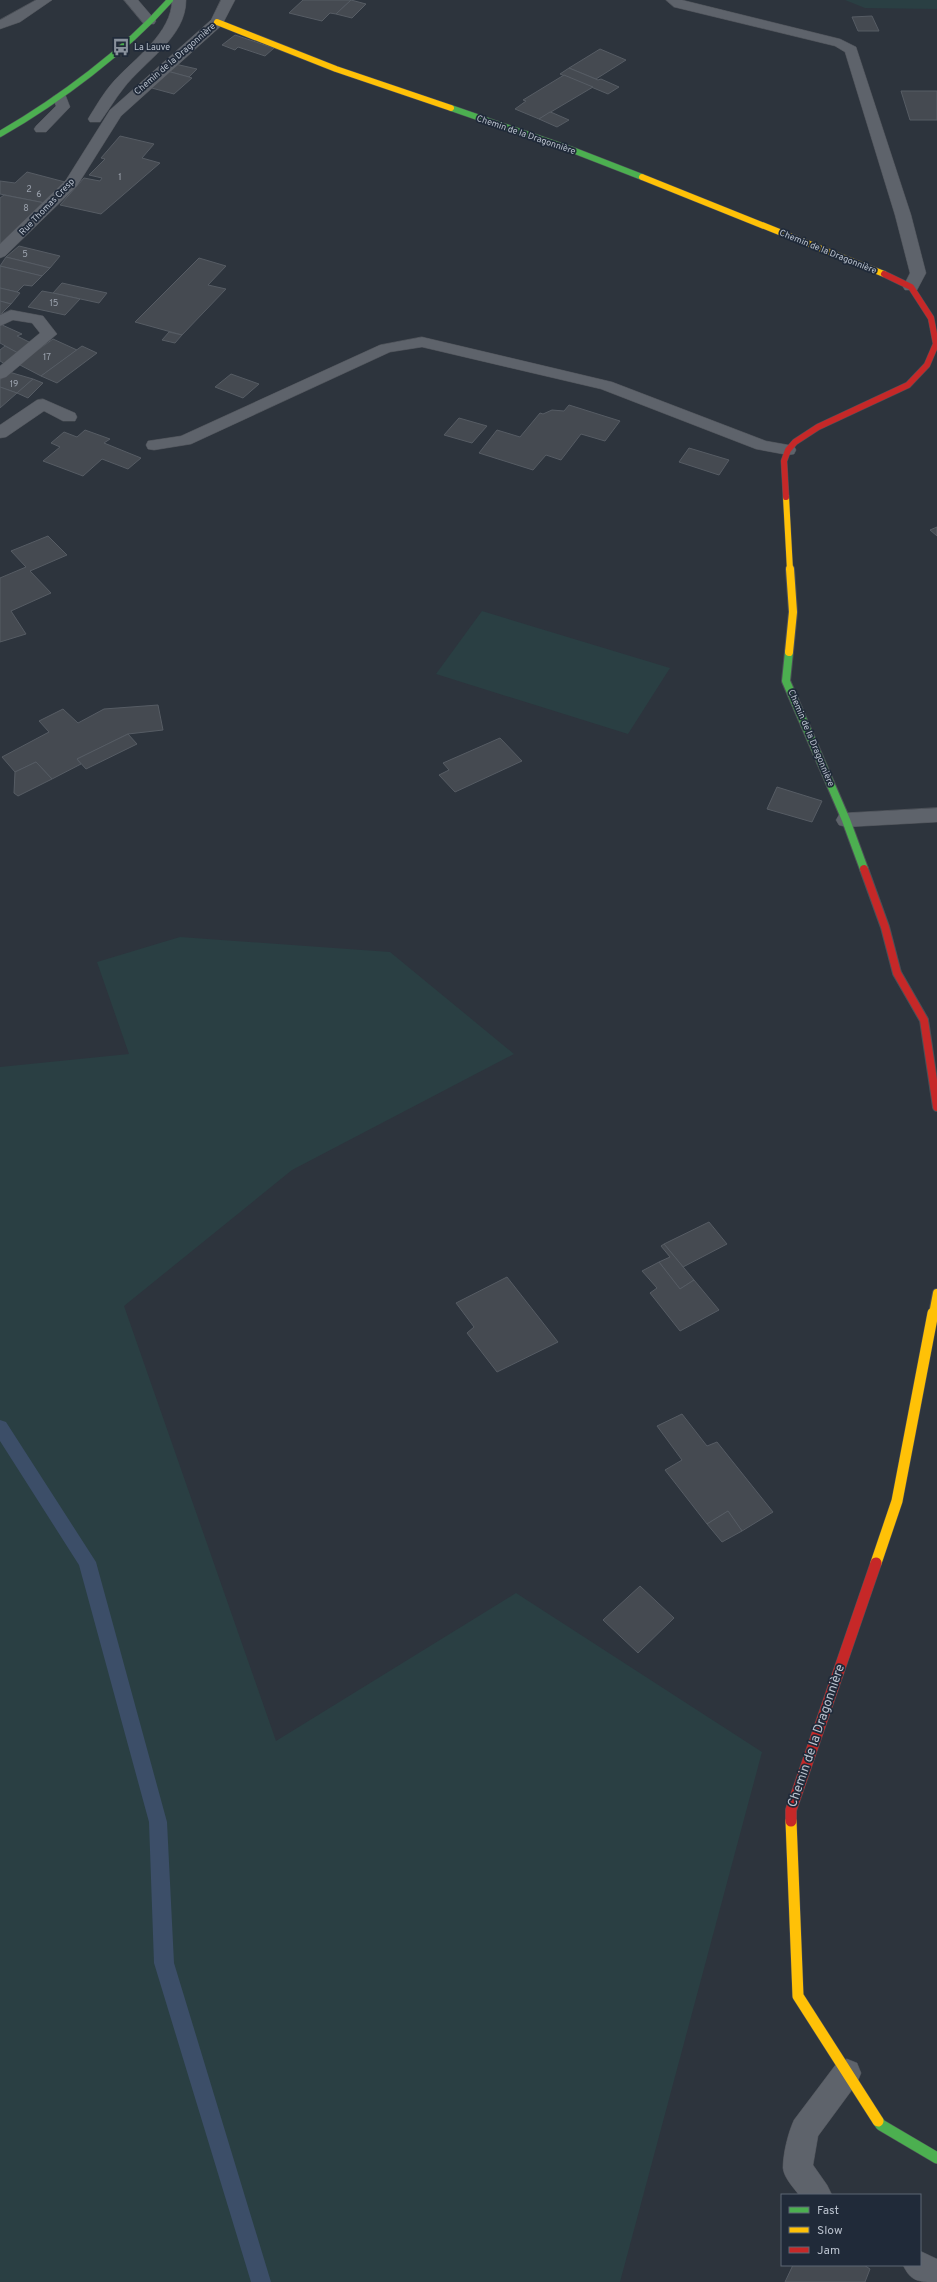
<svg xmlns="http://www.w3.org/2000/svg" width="937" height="2282" viewBox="0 0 937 2282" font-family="Overpass,sans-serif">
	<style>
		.green { fill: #2a3f43 }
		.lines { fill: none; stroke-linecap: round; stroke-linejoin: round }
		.stream { fill: #3c4e68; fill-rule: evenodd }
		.building { fill: #454a51; stroke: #565c64 }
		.lane-casing { stroke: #4c5057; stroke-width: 1 }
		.street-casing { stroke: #4c5057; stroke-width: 1 }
		.fast-far2-casing { stroke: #4c5057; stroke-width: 7 }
		.fast-far1-casing { stroke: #4c5057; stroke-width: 10 }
		.fast-casing { stroke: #4c5057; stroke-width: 12 }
		.slow-far2-casing { stroke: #4c5057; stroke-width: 7 }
		.slow-far1-casing { stroke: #4c5057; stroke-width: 10 }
		.slow-casing { stroke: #4c5057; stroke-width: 12 }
		.jam-far2-casing { stroke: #4c5057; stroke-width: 7 }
		.jam-far1-casing { stroke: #4c5057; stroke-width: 10 }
		.jam-casing { stroke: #4c5057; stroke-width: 12 }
		.lane { fill: #5e636b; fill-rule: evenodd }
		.street { fill: #5e636b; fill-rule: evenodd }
		.fast-far2 { stroke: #4caf50; stroke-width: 6 }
		.fast-far1 { stroke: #4caf50; stroke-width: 8 }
		.fast { stroke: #4caf50; stroke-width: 11 }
		.slow-far2 { stroke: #ffc107; stroke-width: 6 }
		.slow-far1 { stroke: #ffc107; stroke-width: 8 }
		.slow { stroke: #ffc107; stroke-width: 11 }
		.jam-far2 { stroke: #c62828; stroke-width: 6 }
		.jam-far1 { stroke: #c62828; stroke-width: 8 }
		.jam { stroke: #c62828; stroke-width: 11 }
		.labels { text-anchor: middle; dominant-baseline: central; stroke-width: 3.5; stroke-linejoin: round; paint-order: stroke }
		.far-poi-label { font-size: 9px; fill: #b9c1cd; stroke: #202a39; text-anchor: start }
		.far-street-label { font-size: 9px; fill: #b9c1cd; stroke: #202a39 }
		.number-label { font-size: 9px; fill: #9ca3ae }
		.near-street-label { font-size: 13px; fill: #b9c1cd; stroke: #202a39 }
	</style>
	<rect width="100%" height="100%" fill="#2d343d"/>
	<g class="green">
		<polygon points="845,0 937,0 937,9 865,8"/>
		<polygon points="482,611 670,668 628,734 436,674"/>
		<polygon points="180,937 390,952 514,1054 292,1170 124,1306 276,1741 516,1593 762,1752 620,2282 0,2282 0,1067 129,1054 97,962"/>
	</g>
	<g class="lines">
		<polygon class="stream" points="0,1420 6,1422 96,1562 167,1822 174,1963 271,2282 251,2282 154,1963 149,1822 79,1565 0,1441"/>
	</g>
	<g class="building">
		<polygon points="303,0 351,0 336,14 330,13 322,21 289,13"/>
		<polygon points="351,0 366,4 352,18 336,14"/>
		<polygon points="872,16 879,31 858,31 852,17"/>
		<polygon points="235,35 274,48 265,56 238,47 235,50 222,45"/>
		<polygon points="600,49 626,60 596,79 569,68"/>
		<polygon points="175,64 197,69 189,77 167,71"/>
		<polygon points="569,68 598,80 601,79 619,87 608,94 560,74"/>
		<polygon points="167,71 189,77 192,78 174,94 148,87"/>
		<polygon points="564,75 593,87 539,119 515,109 526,101 523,100"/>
		<polygon points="901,91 937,91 937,120 910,120"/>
		<polygon points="550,112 553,113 569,120 557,127 539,119"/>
		<polygon points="120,136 154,144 142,158 160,163 101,214 60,205 84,178 100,181 102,178 89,175 105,159 101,158"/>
		<polygon points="27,172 65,182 45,203 0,194 0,181 15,183"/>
		<polygon points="4,195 45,203 0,244 0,198"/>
		<polygon points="19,246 60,256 50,268 6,257"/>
		<polygon points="6,257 50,268 42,276 0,266"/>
		<polygon points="199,258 226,266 208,285 226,289 182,335 135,322"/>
		<polygon points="0,266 42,276 32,286 24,285 17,292 0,288"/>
		<polygon points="62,283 107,293 99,303 53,293"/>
		<polygon points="0,288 17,292 20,293 11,304 0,301"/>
		<polygon points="42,291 53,293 80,299 65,315 28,307"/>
		<polygon points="0,301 11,304 0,315"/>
		<polygon points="0,324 22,334 17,336 31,343 18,353 0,343"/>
		<polygon points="169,332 182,335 175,343 162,340"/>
		<polygon points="53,339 77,350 41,376 18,364"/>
		<polygon points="5,346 18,353 5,364 0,361 0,350"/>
		<polygon points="82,346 97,353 57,383 41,376"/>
		<polygon points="9,372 33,379 17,393 0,387 0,380"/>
		<polygon points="231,374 259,384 243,398 215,387"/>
		<polygon points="33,379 43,383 28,398 17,393"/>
		<polygon points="0,387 17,393 0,408"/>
		<polygon points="569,405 620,421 605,441 581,434 561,460 546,455 533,470 479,453 497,430 520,437 540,413 543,414 552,410 564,411"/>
		<polygon points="459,418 487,426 472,443 444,435"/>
		<polygon points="85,430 110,439 104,443 141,458 128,469 102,459 83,476 43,461 60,447 51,443 64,432 77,437"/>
		<polygon points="689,448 729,460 719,475 679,462"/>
		<polygon points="937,527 937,536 930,530"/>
		<polygon points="48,536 67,555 30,571 51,593 11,611 26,634 0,642 0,578 26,567 11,551"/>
		<polygon points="158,705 163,730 128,734 77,759 81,764 52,779 36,762 15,772 2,757 49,732 39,721 63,709 78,723 104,709"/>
		<polygon points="128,734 137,744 86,769 77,759"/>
		<polygon points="500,738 522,761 455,792 439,775 449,770 443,763"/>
		<polygon points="36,762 52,779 18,796 14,793 15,772"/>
		<polygon points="777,787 822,801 812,822 767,809"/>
		<polygon points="709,1222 727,1244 683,1267 664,1244"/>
		<polygon points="664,1244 694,1280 680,1289 659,1262 670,1257 661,1246"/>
		<polygon points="659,1262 680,1289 694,1280 719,1310 680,1331 650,1293 657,1288 642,1271"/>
		<polygon points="507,1277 558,1342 497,1372 467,1333 474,1327 456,1303"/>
		<polygon points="682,1414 707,1446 717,1442 773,1512 742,1531 728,1511 707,1524 665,1470 682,1460 657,1426"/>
		<polygon points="728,1511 742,1531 722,1542 707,1524"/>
		<polygon points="640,1586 674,1618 638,1653 603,1620"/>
		<polygon points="793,2265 864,2265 870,2269 865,2282 785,2282"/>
	</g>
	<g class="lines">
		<g class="lane-casing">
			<g id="lane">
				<polygon points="36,0 52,0 20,22 0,29 0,20"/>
				<polygon points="124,0 138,0 156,21 154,24 144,24"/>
				<polygon points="666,0 682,0 840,39 856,47 911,215 926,273 917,290 905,290 903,287 910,273 895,215 845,52 835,46 674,7"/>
				<polygon points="60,93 65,94 70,107 46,132 36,132 34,129 36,126 56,106 53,97"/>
				<polygon points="422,337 612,382 766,441 794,446 796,450 794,454 788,455 756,449 601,389 422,347 390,352 191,444 154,450 148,449 146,445 148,441 181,436 380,345"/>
				<polygon points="937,808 937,822 846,827 839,825 836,820 839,815 846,813"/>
				<path d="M847 2059 857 2063 861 2073 857 2083 818 2136 813 2165 827 2185 832 2195H799C794 2188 784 2178 783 2168 783 2154 788 2133 794 2120L837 2063Z"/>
				<path d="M920 2251 937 2259V2282C919 2282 911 2282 903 2265H920Z"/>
			</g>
		</g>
		<g class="street-casing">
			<g id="street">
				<path d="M172 0H186C186 38 144 61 123 89 115 99 108 111 100 122H90L88 119C96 106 104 92 114 81 135 58 172 33 172 0Z"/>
				<polygon points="221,0 235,0 222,25 121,116 77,186 5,256 0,258 0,244 66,180 110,110 211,20"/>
				<polygon points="11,310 43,316 57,334 6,377 0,379 0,366 40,333 32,323 13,320 0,326 0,315"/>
				<polygon points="43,399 75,413 77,417 75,421 63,421 44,411 6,437 0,438 0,425 37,400"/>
			</g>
		</g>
		<g class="fast-far2-casing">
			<g id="fast-far2">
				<polyline points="451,108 570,149 642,177"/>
				<path d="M0 134C59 100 125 51 170 0"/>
			</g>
		</g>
		<g class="fast-far1-casing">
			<polyline id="fast-far1" points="789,652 786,681 846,820 864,869"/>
		</g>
		<g class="fast-casing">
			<polyline id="fast" points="878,2121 881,2125 937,2158"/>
		</g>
		<g class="slow-far2-casing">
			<g id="slow-far2">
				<polyline points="217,22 336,69 451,108"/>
				<polyline points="642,177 884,274"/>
				<polyline points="786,497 790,570"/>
			</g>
		</g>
		<g class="slow-far1-casing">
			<g id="slow-far1">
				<polyline points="789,652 793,612 790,569"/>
				<polyline points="933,1314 937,1293"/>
			</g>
		</g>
		<g class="slow-casing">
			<g id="slow">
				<polyline points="876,1563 897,1501 933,1313"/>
				<polyline points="791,1821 798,1996 878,2121"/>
			</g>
		</g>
		<g class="jam-far2-casing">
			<polyline id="jam-far2" points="786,497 784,461 788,450 795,442 818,427 908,385 927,365 936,344 931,318 911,287 884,274"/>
		</g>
		<g class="jam-far1-casing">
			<polyline id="jam-far1" points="864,869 885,927 897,973 924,1020 937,1107"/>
		</g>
		<g class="jam-casing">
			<polyline id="jam" points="791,1821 791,1810 876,1563"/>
		</g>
		<use href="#lane" class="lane"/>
		<use href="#street" class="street"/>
		<use href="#fast-far2" class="fast-far2"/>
		<use href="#fast-far1" class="fast-far1"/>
		<use href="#fast" class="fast"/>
		<use href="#slow-far2" class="slow-far2"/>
		<use href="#slow-far1" class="slow-far1"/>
		<use href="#slow" class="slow"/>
		<use href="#jam-far2" class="jam-far2"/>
		<use href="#jam-far1" class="jam-far1"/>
		<use href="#jam" class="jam"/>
	</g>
	<defs>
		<g id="bus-bare" transform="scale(1.38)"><path d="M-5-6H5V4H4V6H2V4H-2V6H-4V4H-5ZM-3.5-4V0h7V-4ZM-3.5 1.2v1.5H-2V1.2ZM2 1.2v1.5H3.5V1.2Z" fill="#88909b" stroke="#202a39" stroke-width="2.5" paint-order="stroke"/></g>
	</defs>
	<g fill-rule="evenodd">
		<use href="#bus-bare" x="121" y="47"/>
	</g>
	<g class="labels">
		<g class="far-poi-label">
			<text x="134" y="47">La Lauve</text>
		</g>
		<g class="far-street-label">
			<text transform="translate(175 59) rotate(-41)">Chemin de la Dragonnière</text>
			<text transform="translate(526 135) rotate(19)">Chemin de la Dragonnière</text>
			<text transform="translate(47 207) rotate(-46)">Rue Thomas Cresp</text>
			<text transform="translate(828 252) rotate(22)">Chemin de la Dragonnière</text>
			<text transform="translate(811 738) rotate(67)">Chemin de la Dragonnière</text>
		</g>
		<g class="number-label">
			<text x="120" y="177">1</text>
			<text x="29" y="189">2</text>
			<text x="39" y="194">6</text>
			<text x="26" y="208">8</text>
			<text x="25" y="254">5</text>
			<text x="54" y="303">15</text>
			<text x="47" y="357">17</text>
			<text x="14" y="384">19</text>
		</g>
		<g class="near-street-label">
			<text transform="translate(817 1736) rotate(-71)">Chemin de la Dragonnière</text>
		</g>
	</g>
	<rect x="781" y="2194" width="140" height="72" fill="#202a39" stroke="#5d6674"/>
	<rect x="789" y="2207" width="20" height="6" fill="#4caf50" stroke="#5d6674"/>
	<text x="817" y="2214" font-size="12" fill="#b9c1cd">Fast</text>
	<rect x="789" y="2227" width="20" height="6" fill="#ffc107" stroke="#5d6674"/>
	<text x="817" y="2234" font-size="12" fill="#b9c1cd">Slow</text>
	<rect x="789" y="2247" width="20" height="6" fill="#c62828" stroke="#5d6674"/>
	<text x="817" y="2254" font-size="12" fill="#b9c1cd">Jam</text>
</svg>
